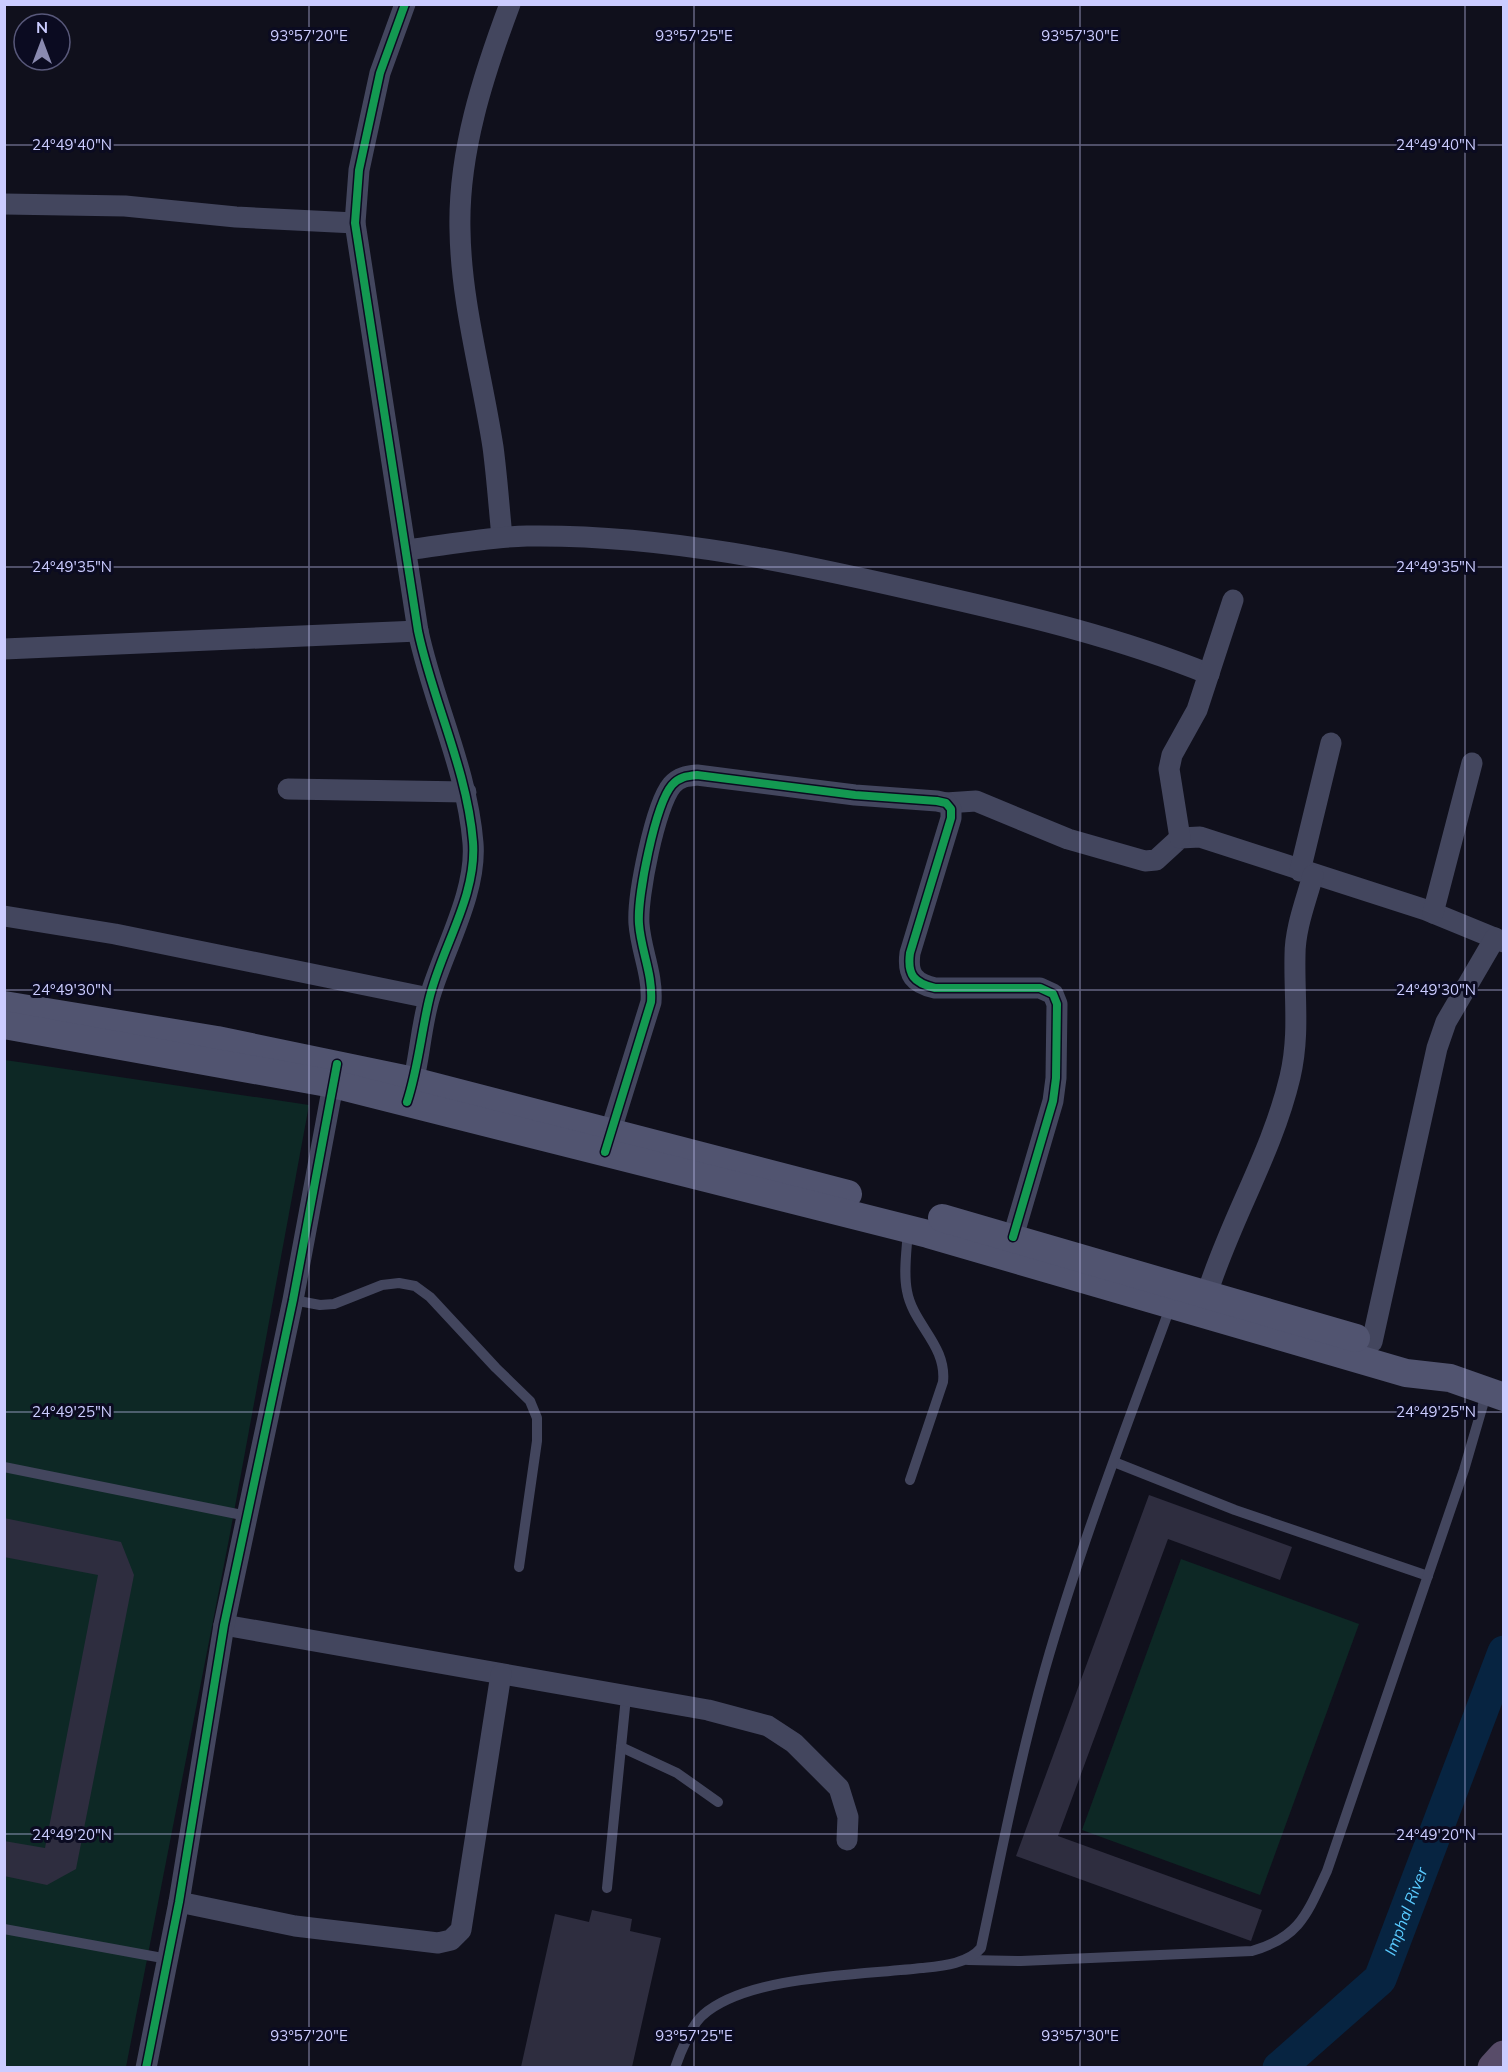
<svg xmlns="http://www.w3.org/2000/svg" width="1508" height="2072" viewBox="0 0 1508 2072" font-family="Mulish,sans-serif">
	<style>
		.green { fill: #0d2825 }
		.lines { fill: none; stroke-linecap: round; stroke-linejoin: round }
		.river { stroke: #072441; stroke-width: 33 }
		.building { fill: #2e2d3f }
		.service { stroke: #43465e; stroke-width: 10 }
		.minor { stroke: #43465e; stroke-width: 21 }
		.secondary { stroke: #515470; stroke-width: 28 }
		.trunk { stroke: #584c69; stroke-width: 33 }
		.cycleway-casing { stroke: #0b0b21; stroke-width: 11 }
		.cycleway { stroke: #139951; stroke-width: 8 }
		.ticks { fill: none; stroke: #cbccff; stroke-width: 1.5; stroke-opacity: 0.45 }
		.labels { text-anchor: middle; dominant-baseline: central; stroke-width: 6; stroke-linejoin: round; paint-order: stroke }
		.water-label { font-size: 16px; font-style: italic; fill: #59caff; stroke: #0b0b21 }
		.ticks-label { font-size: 15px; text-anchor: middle; fill: #cbccff; stroke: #0b0b21; stroke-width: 6; stroke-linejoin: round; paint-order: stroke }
	</style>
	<rect width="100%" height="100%" fill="#10101c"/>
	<g class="green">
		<polygon points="5,1060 309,1105 229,1539 126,2067 5,2068"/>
		<polygon points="1181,1559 1359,1624 1260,1895 1082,1830"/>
	</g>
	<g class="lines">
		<path class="river" id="s1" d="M1279 2068 1380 1979 1504 1652"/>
	</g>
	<g class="building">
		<polygon points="1149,1495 1292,1547 1280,1580 1168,1539 1058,1836 1262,1910 1251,1941 1016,1856"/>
		<polygon points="4,1518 121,1542 134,1575 76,1869 47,1885 4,1876 4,1841 45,1848 98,1575 4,1557"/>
		<polygon points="592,1910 632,1919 630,1931 661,1938 632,2067 521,2067 555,1914 589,1922"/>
	</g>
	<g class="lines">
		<g class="service">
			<path d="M908 1229C907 1249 903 1272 907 1291 913 1325 947 1345 943 1382L910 1480"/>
			<polyline points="293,1300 320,1305 334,1304 382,1285 399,1283 415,1286 430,1297 496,1368 530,1401 537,1418 537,1441 519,1567"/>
			<polyline points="1114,1462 1235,1510 1428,1576"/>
			<polyline points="4,1467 247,1516"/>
			<polyline points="621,1747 677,1773 718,1802"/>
			<polyline points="607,1888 626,1697"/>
			<polyline points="4,1929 168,1959"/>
			<path d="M968 1960 1021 1961 1252 1951C1300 1937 1307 1914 1327 1871L1464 1470 1487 1391"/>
			<path d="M675 2068C680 2053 692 2024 703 2015 748 1975 862 1975 922 1968 941 1966 968 1964 981 1948 1001 1855 1019 1761 1045 1669 1080 1546 1127 1425 1171 1305"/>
		</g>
		<g class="minor">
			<path d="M405 4 380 73 359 170 355 223 418 631C433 702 467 769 473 843 477 892 444 949 430 996 420 1028 420 1062 410 1094"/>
			<polyline points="4,204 125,206 236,217 355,223"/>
			<path d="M502 537C499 507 497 477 493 447 482 375 461 303 460 230 458 153 483 76 510 4"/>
			<path d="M406 550C446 545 487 537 527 536 665 534 801 564 935 595 1028 616 1120 638 1209 674"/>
			<polyline points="4,649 418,631"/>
			<polyline points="288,789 466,792"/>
			<polyline points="946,803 976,801 1068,839 1145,861 1156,860 1180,838 1200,837 1426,910 1504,942"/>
			<polyline points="1180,838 1169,769 1172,755 1197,710 1233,600"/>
			<polyline points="1300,871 1331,743"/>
			<polyline points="1433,913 1472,763"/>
			<polyline points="4,916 115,934 429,998"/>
			<path d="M606 1146 651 1002C653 974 641 951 639 924 637 897 655 805 672 785 679 777 687 776 697 775L855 795 937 801 946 803 951 809V818L910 953C907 975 914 983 935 988H1040L1053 994 1057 1004 1056 1078 1053 1101 1013 1237"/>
			<path d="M1207 1294C1230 1220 1272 1153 1290 1077 1300 1034 1294 998 1295 955 1295 928 1306 901 1313 875"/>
			<polyline points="1372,1342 1437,1048 1446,1022 1495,938"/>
			<polyline points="224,1625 708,1710 768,1726 794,1743 839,1788 848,1817 847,1840"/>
			<polyline points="179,1902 295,1926 438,1943 451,1940 461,1930 501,1674"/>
			<polyline points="146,2068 179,1902 224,1625 293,1300 336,1069"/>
		</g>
		<g class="secondary">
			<polyline points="4,1005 217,1040 409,1080 848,1194"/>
			<polyline points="4,1025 333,1084 928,1234 1406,1373 1450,1378 1504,1397"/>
			<polyline points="942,1218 1356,1338"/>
		</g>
		<polyline class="trunk" points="1494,2068 1504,2057"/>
		<g class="cycleway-casing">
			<g id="cycleway">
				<path d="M405 4 380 73 359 170 355 223 418 631C433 702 467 769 473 842 477 897 441 948 429 1000 421 1034 418 1069 407 1102"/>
				<path d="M605 1152 651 1002C653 974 641 951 639 924 637 897 655 805 672 785 679 777 687 776 697 775L855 795 937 801 946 803 951 809V818L910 953C907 975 914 983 935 988H1040L1053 994 1057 1004 1056 1078 1053 1101 1013 1237"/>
				<polyline points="146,2068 179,1902 224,1625 293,1300 337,1064"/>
			</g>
		</g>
		<use href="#cycleway" class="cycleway"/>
	</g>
	<path class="ticks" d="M309 4V2068M694 4V2068M1080 4V2068M1465 4V2068M4 145H1504M4 567H1504M4 990H1504M4 1412H1504M4 1834H1504"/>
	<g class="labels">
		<g class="water-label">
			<text stroke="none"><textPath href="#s1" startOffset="207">Imphal River</textPath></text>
		</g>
	</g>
	<g class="ticks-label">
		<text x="309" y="41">93°57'20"E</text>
		<text x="694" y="41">93°57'25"E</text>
		<text x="1080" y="41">93°57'30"E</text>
		<text x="72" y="150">24°49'40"N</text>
		<text x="1436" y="150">24°49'40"N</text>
		<text x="72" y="572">24°49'35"N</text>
		<text x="1436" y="572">24°49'35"N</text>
		<text x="72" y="995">24°49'30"N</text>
		<text x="1436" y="995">24°49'30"N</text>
		<text x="72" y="1417">24°49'25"N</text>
		<text x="1436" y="1417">24°49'25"N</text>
		<text x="72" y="1840">24°49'20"N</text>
		<text x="1436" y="1840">24°49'20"N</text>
		<text x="309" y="2041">93°57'20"E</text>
		<text x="694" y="2041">93°57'25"E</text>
		<text x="1080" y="2041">93°57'30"E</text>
	</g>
	<rect width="1508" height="2072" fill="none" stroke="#cbccff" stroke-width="12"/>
	<g transform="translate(42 42)"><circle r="28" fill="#0b0b21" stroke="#58587a" stroke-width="1.5"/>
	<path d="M0-4.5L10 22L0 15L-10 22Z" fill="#8a8ab0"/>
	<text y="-9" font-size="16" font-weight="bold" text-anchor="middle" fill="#cbccff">N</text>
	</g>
</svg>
